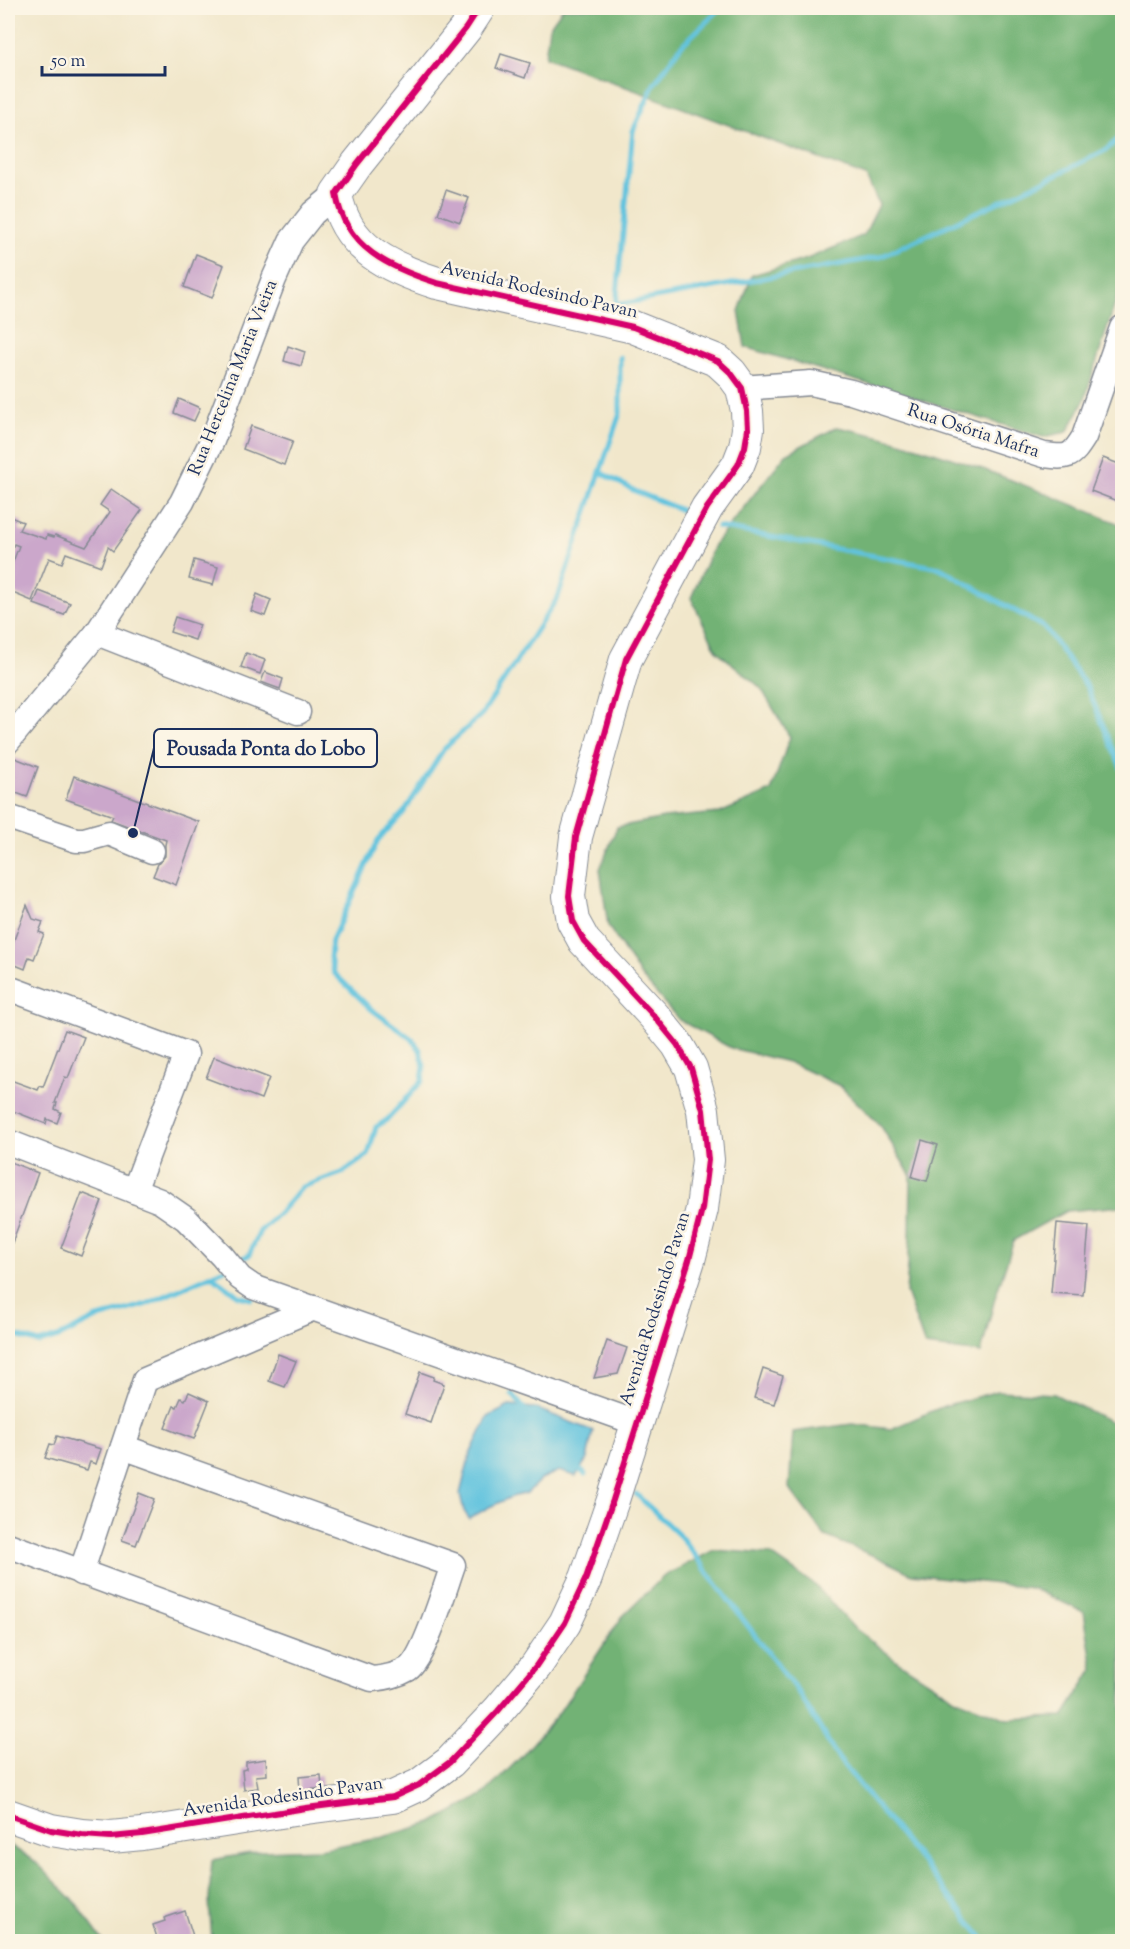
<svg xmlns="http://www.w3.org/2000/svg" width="1130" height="1949" viewBox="0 0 1130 1949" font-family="'Sorts Mill Goudy',serif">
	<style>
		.forest { fill: #72b274; stroke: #467069; stroke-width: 1.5 }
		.water { fill: #60c3de; stroke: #3e799e; stroke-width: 1.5 }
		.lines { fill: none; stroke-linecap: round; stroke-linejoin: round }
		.stream { stroke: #60c3de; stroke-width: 5 }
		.building { fill: #cba7cb }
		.minor-casing { stroke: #868b94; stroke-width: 27 }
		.major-casing { stroke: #868b94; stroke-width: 34 }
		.minor { stroke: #fff; stroke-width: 24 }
		.major { stroke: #fff; stroke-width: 32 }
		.cycleway-casing { stroke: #fcf5e5; stroke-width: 10 }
		.cycleway { stroke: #d6006c; stroke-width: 6 }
		.labels { text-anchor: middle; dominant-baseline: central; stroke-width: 5; stroke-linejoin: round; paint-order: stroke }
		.street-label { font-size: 18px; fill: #1b2f5e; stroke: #fcf5e5 }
		.leader { fill: none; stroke: #1b2f5e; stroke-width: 2 }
		.callout-dot { fill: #1b2f5e; stroke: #fcf5e5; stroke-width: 2 }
		.callout { fill: #fcf5e5; stroke: #1b2f5e; stroke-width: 2 }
		.callout-label { font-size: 20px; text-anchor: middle; font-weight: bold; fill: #1b2f5e }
	</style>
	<rect width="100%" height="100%" fill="#fcf5e5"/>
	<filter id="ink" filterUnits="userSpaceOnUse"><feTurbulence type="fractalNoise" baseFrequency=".0167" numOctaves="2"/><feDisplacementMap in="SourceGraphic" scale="12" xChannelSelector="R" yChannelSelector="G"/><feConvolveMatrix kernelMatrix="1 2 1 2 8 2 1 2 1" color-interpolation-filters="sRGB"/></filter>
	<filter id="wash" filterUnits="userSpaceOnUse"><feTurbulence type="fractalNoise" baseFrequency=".008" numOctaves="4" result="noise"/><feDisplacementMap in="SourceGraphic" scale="24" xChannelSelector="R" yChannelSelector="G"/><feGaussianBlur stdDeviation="1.35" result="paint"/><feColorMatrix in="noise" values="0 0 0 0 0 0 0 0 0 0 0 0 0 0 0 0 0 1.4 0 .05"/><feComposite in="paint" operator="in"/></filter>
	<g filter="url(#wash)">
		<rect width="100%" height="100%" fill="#f1e7cb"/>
		<g class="forest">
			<polygon points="563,8 1122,8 1122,282 1084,401 1067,432 1043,437 745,347 739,311 752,275 807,259 864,235 879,205 866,176 545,57 549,27"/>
			<path d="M837 427C937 446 1029 487 1122 525V1206L1066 1211 1014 1240 995 1298 981 1353 925 1346 906 1293 910 1237 911 1176 881 1126 840 1086 788 1062 731 1048 679 1020 640 975 608 926 600 869 617 827 664 818 720 813 771 791 790 737 761 688 717 651 691 598 714 545 786 454Z"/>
			<polygon points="998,1391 1054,1394 1122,1427 1122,1941 212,1941 209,1900 212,1860 262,1851 319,1849 376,1839 432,1823 483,1795 522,1756 558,1714 622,1617 664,1576 714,1550 770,1554 816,1586 853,1627 900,1663 954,1698 1007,1719 1063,1717 1093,1669 1084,1612 1032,1588 912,1574 879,1558 825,1536 789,1488 793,1432 852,1424 891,1429 944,1406"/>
			<polygon points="8,1844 36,1862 76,1903 103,1941 8,1941"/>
		</g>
		<polygon class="water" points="509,1406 535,1408 593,1431 587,1459 576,1476 559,1471 541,1479 527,1493 511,1497 487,1508 469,1519 464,1511 460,1494 470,1454 488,1417"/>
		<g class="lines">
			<g class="stream">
				<polyline points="721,8 681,46 654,84 633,131 616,305 880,257 1052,177 1106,150 1122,136"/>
				<polyline points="600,472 635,491 681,510"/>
				<polyline points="718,527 940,568 1045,628 1087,687 1122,770"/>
				<polyline points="235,1262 249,1255 260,1231 283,1209 302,1187 342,1173 368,1155 376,1127 388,1119 422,1081 424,1066 420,1050 412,1039 371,1009 334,973 330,958 332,940 378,840 404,812 444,749 482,714 558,597 620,413 620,357"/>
				<polyline points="212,1276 239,1296 252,1299"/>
				<polyline points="8,1330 17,1336 39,1343 61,1336 95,1319 147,1304 225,1269"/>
				<polyline points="512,1394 527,1412"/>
				<polyline points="575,1466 585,1474"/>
				<polyline points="636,1494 681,1537 800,1695 838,1758 986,1942"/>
			</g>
		</g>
		<g id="blocks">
			<g class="building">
				<polygon points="501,54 530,63 525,78 496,68"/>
				<polygon points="446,190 469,198 460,222 438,214"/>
				<polygon points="196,254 224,265 212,298 184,287"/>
				<polygon points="288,346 305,352 301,366 284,361"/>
				<polygon points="179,399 200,408 194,421 174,413"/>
				<polygon points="251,426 293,441 284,465 243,449"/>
				<polygon points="1103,458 1122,465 1122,503 1091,491"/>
				<polygon points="111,489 142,510 113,551 108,547 101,566 66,553 62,563 49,558 32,601 8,591 8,575 19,546 14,544 8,558 8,516 23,522 19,530 46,539 47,535 54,537 55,535 86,547 110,512 100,505"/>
				<polygon points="194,560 218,567 213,585 189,579"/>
				<polygon points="39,591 70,603 64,615 34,604"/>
				<polygon points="257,594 271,600 265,616 251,611"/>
				<polygon points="175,617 200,625 195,640 170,632"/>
				<polygon points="246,653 265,660 260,674 241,667"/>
				<polygon points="265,672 283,679 280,689 261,682"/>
				<polygon points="15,758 38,767 27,797 8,790 8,778"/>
				<polygon points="74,776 199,822 176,885 153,876 158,864 165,856 165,845 166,840 111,820 113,816 66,799"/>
				<polygon points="27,905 33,919 43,922 39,932 44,934 34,959 29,957 25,969 8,962 8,956"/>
				<polygon points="65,1030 84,1037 68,1078 65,1077 55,1103 57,1103 55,1109 61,1112 57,1123 47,1119 46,1124 8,1109 8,1079 38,1090 40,1086 43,1087"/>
				<polygon points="214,1057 269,1078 261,1099 206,1078"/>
				<polygon points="922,1140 938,1145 927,1181 912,1177"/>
				<polygon points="8,1161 38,1173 9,1251 8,1250"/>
				<polygon points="82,1193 102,1201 81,1256 61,1248"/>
				<polygon points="1057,1223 1089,1226 1083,1295 1051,1293"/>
				<polygon points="607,1341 627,1348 618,1374 594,1378"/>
				<polygon points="278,1354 296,1361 285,1387 269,1381"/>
				<polygon points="763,1369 783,1376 774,1404 754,1398"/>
				<polygon points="420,1372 434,1377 433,1380 444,1384 431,1423 405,1414"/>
				<polygon points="189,1392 209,1401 194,1439 165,1428 174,1406 177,1407 181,1398 185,1400"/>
				<polygon points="57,1436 101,1449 96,1464 90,1462 87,1470 45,1458 50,1444 54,1445"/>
				<polygon points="139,1493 154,1499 136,1545 122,1540"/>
				<polygon points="266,1759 267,1775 256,1776 258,1788 244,1790 242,1770 246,1769 246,1762"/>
				<polygon points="321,1775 322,1788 300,1791 299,1777"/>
				<polygon points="185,1911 193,1936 177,1941 158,1941 153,1925 165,1921 164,1918"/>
			</g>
		</g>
	</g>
	<g filter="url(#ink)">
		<use href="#blocks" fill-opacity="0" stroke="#868b94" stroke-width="1.5"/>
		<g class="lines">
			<g class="minor-casing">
				<g id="minor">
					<path d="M742 388 811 383 851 392 1044 455C1068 458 1071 458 1084 437L1122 328"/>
					<polyline points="97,633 298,712"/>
					<polyline points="8,741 97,633 182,502 212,441 274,279 291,241 313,213 336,194"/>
					<polyline points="8,817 76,840 84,840 109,833 152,851"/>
					<polyline points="8,988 186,1054 134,1191"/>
					<polyline points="8,1142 160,1201 186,1219 222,1256 240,1278 253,1287 637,1423"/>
					<path d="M8 1545 372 1679C385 1678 396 1676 408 1669 425 1657 445 1587 453 1565L123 1447"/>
					<polyline points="81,1573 145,1380 314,1308"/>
				</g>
			</g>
			<g class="major-casing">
				<path id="major" d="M8 1815 51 1830 82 1835 111 1837 142 1834 306 1808 393 1797 419 1785 450 1762 498 1711 536 1666 565 1623 586 1578 613 1500 689 1260 702 1209 708 1160 703 1110 691 1068 677 1044 654 1016 584 941 573 921 569 896 576 837 626 659 707 508 738 465 745 447 748 429 747 411 742 388 731 373 718 361 633 327 437 283C390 268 345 248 336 194L357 164 466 28 479 8"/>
			</g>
			<use href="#minor" class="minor"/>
			<use href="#major" class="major"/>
			<g class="cycleway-casing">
				<path id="cycleway" d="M8 1815 51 1830 82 1835 111 1837 142 1834 306 1808 393 1797 419 1785 450 1762 498 1711 536 1666 565 1623 586 1578 613 1500 689 1260 702 1209 708 1160 703 1110 691 1068 677 1044 654 1016 584 941 573 921 569 896 576 837 626 659 707 508 738 465 745 447 748 429 747 411 742 388 731 373 718 361 633 327 437 283C390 268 345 248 336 194L357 164 466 28 479 8"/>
			</g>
			<use href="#cycleway" class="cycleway"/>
		</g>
	</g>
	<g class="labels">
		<g class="street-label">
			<text transform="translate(539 291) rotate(13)">Avenida Rodesindo Pavan</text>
			<text transform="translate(234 378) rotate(-68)">Rua Hercelina Maria Vieira</text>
			<text transform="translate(973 432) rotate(18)">Rua Osória Mafra</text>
			<text transform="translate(656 1309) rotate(-73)">Avenida Rodesindo Pavan</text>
			<text transform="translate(283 1798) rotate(-8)">Avenida Rodesindo Pavan</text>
		</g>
	</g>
	<path class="leader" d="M133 833L154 748"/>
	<circle class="callout-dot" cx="133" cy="833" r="6"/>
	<rect class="callout" x="154" y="729" width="223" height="38" rx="6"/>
	<g class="callout-label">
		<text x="266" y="755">Pousada Ponta do Lobo</text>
	</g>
	<rect width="1130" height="1949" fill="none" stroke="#fcf5e5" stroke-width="30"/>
	<path d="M42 66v9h123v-9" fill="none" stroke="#1b2f5e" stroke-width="3"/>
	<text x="51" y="66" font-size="18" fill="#1b2f5e" stroke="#fcf5e5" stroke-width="4.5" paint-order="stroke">50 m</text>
</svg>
